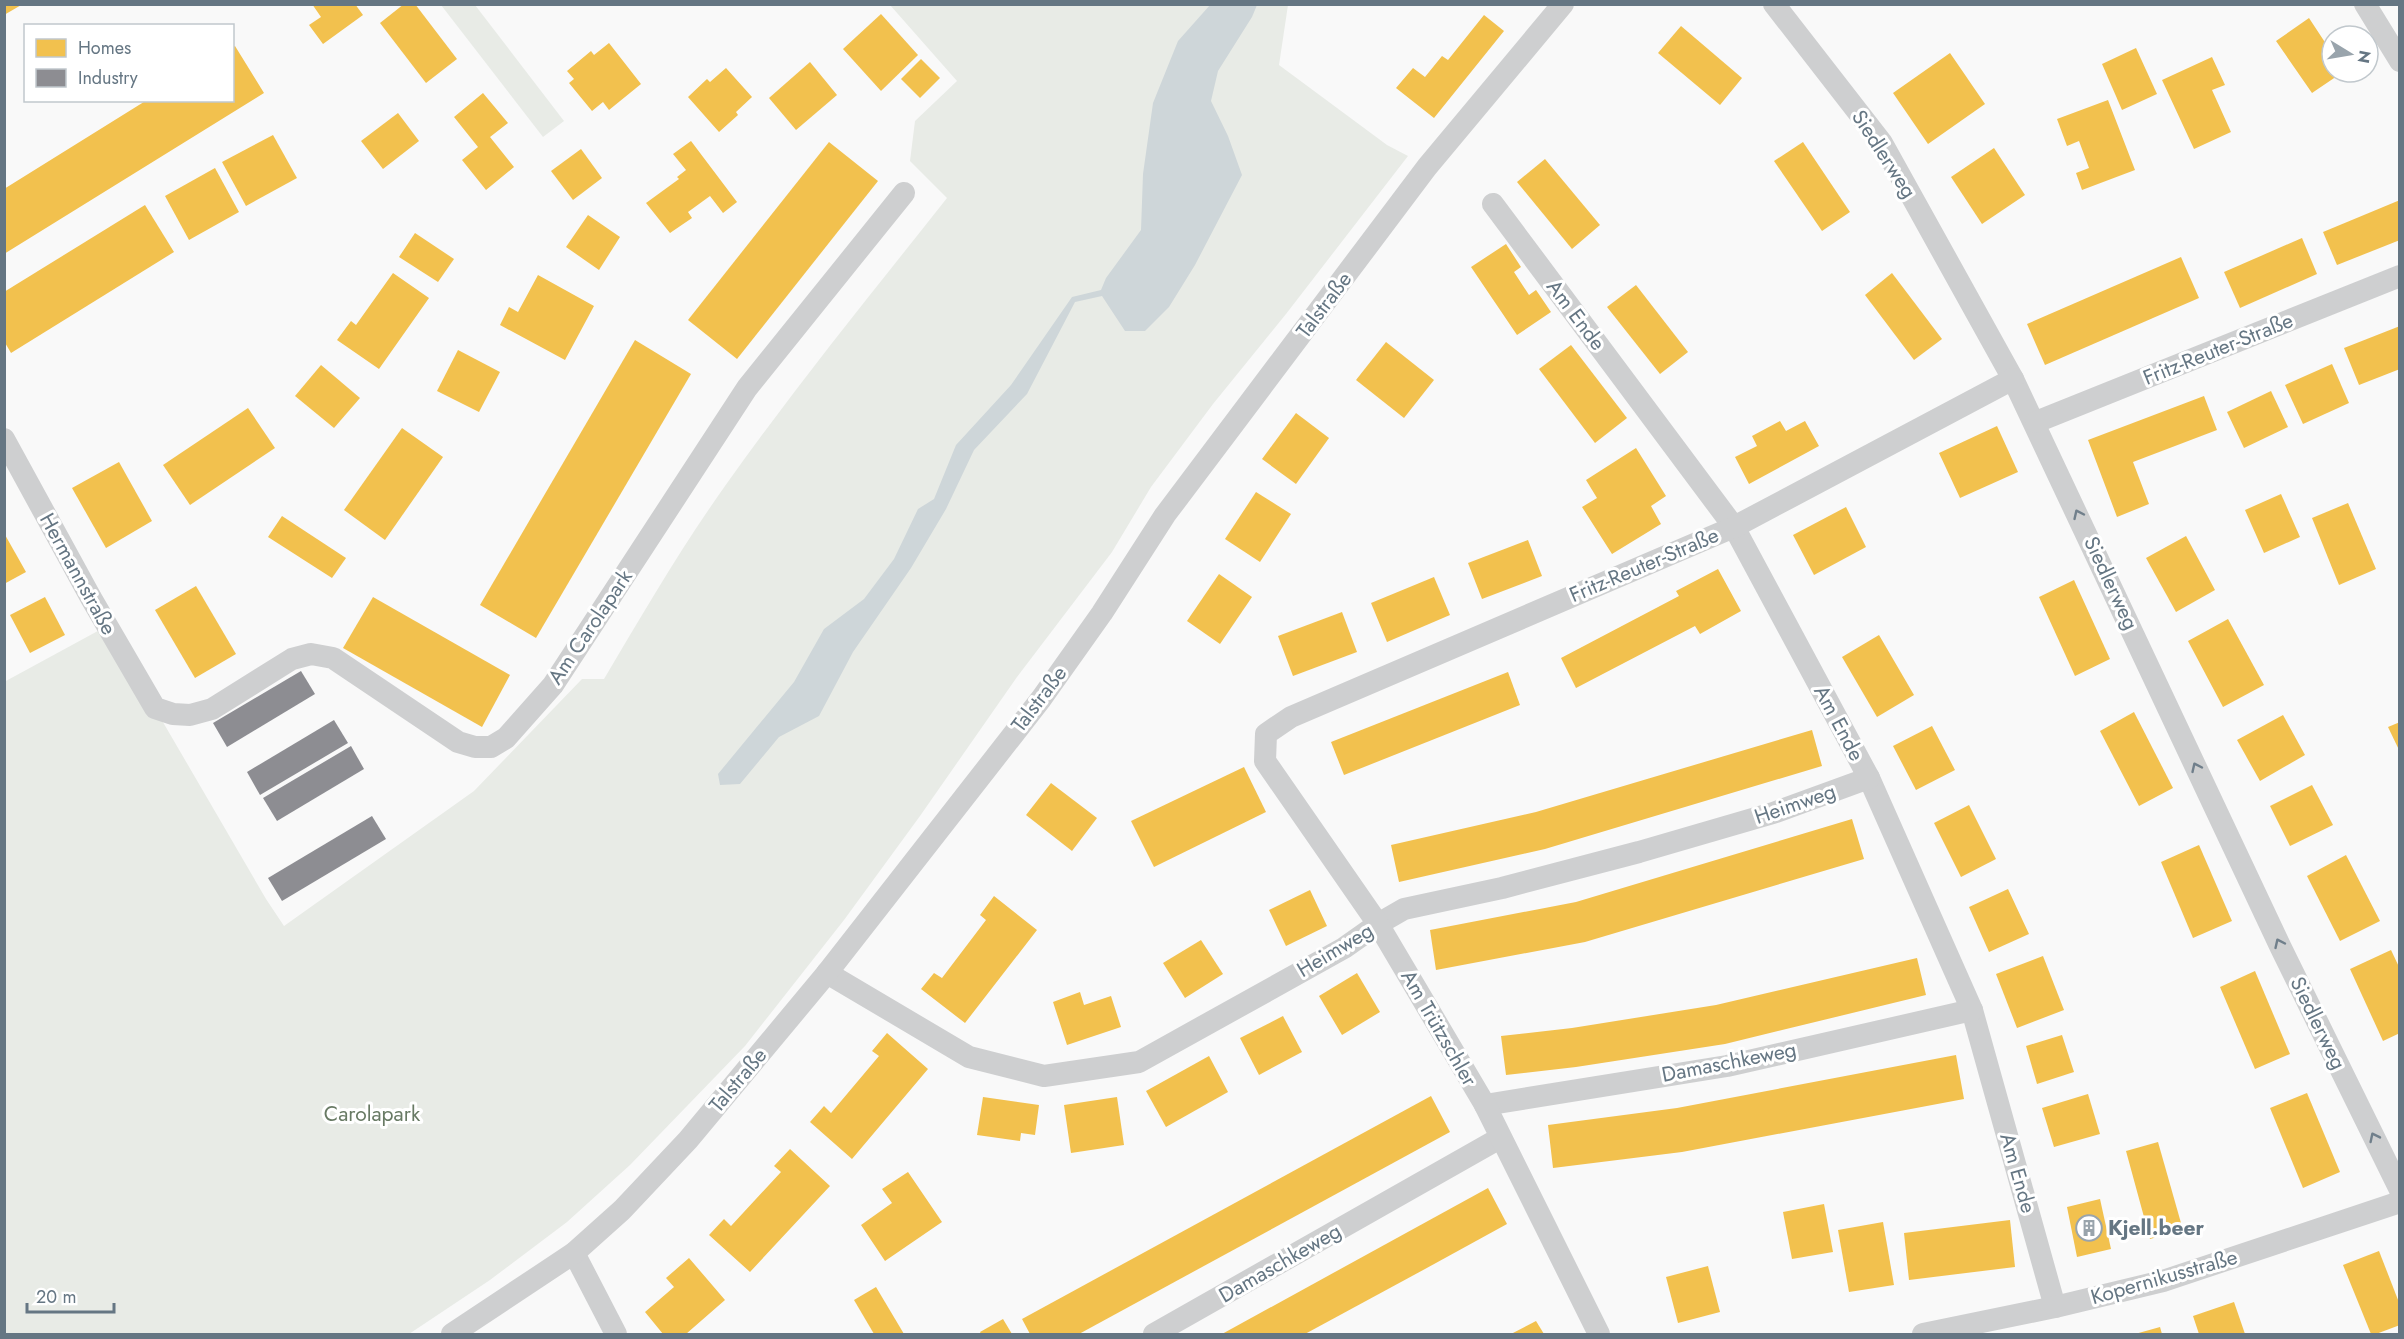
<svg xmlns="http://www.w3.org/2000/svg" width="2404" height="1339" viewBox="0 0 2404 1339" font-family="Jost,sans-serif">
	<style>
		.green { fill: #e8ebe6 }
		.water { fill: #ced6d9 }
		.homes { fill: #f2c14e }
		.industry { fill: #8d8d92 }
		.lines { fill: none; stroke-linecap: round; stroke-linejoin: round }
		.street { stroke: #cecfd0; stroke-width: 22 }
		.oneway { stroke: #707f8b }
		.labels { text-anchor: middle; dominant-baseline: central; stroke-width: 6; stroke-linejoin: round; paint-order: stroke }
		.street-label { font-size: 21px; fill: #657683; stroke: #fff }
		.park-label { font-size: 21px; fill: #687a64; stroke: #fff }
		.poi-label { font-size: 21px; font-weight: bold; fill: #657683; stroke: #fff; text-anchor: start }
	</style>
	<rect width="100%" height="100%" fill="#f9f9f9"/>
	<g class="green">
		<polygon points="441,5 475,5 564,121 543,137"/>
		<path d="M890 5H1288L1279 65 1387 145 1408 156 1286 314 1213 404 1151 487 1112 552 1017 677 920 816 844 920 745 1046 630 1165 567 1222 490 1280 409 1334H5L4 682 107 626 266 899 284 926 474 791 582 679H604C643 613 681 548 725 486 795 387 872 293 947 198L910 161 915 121 957 81Z"/>
	</g>
	<polygon class="water" points="1210,5 1257,5 1252,17 1218,71 1211,101 1228,136 1242,175 1195,265 1169,307 1145,331 1125,331 1102,296 1075,302 1027,394 974,450 946,509 911,568 853,652 819,716 779,737 740,784 720,785 718,774 794,682 824,629 864,599 894,559 918,509 934,499 956,445 1011,385 1072,297 1101,290 1106,278 1141,230 1143,174 1153,103 1178,41"/>
	<g class="homes">
		<polygon points="4,4 23,4 4,15"/>
		<polygon points="312,4 355,4 363,15 323,44 309,25 321,17"/>
		<polygon points="404,4 415,4 457,59 426,83 380,23"/>
		<polygon points="881,14 918,55 881,91 843,49"/>
		<polygon points="1484,15 1504,31 1434,118 1396,88 1413,68 1425,77 1442,56 1448,60"/>
		<polygon points="2309,18 2332,53 2332,72 2343,72 2312,93 2276,41"/>
		<polygon points="1681,26 1742,78 1720,105 1658,53"/>
		<polygon points="609,43 641,84 609,110 603,102 592,111 569,83 574,79 567,71 591,51 594,55"/>
		<polygon points="235,46 264,93 4,254 4,189 147,100 232,100 232,48"/>
		<polygon points="2136,48 2157,94 2122,110 2102,64"/>
		<polygon points="1950,53 1985,104 1928,144 1893,93"/>
		<polygon points="2212,57 2225,85 2212,90 2231,132 2194,149 2162,80"/>
		<polygon points="921,59 940,78 920,98 901,79"/>
		<polygon points="810,62 837,95 796,130 769,98"/>
		<polygon points="726,68 752,97 736,112 738,115 719,132 688,97 707,79 710,82"/>
		<polygon points="483,93 508,123 490,137 514,167 486,190 462,160 478,147 454,117"/>
		<polygon points="2108,100 2135,170 2082,190 2076,173 2089,168 2079,141 2067,146 2057,119"/>
		<polygon points="398,113 419,141 383,169 361,141"/>
		<polygon points="273,135 297,178 246,206 222,162"/>
		<polygon points="691,141 737,202 723,213 710,196 688,212 692,218 670,233 646,203 679,179 677,177 686,170 673,154"/>
		<polygon points="829,142 878,181 737,359 688,320"/>
		<polygon points="1803,142 1850,212 1822,231 1774,161"/>
		<polygon points="1994,148 2025,195 1982,224 1951,177"/>
		<polygon points="581,149 602,178 573,200 551,171"/>
		<polygon points="1545,159 1600,225 1572,249 1517,182"/>
		<polygon points="215,168 239,212 189,240 165,196"/>
		<polygon points="2400,200 2400,240 2337,265 2323,232"/>
		<polygon points="145,205 174,252 11,353 4,341 4,292"/>
		<polygon points="588,215 620,237 599,270 566,247"/>
		<polygon points="415,233 454,259 438,282 399,257"/>
		<polygon points="2302,238 2317,274 2240,308 2224,272"/>
		<polygon points="1506,244 1521,267 1514,272 1529,295 1536,290 1551,312 1517,335 1471,267"/>
		<polygon points="2181,257 2199,298 2045,365 2027,324"/>
		<polygon points="393,273 429,298 379,369 337,340 351,321 356,325"/>
		<polygon points="1892,273 1942,339 1914,360 1865,295"/>
		<polygon points="538,275 594,306 565,360 500,325 509,307 518,312"/>
		<polygon points="1636,285 1688,352 1660,374 1607,307"/>
		<polygon points="2400,326 2400,369 2359,385 2344,348"/>
		<polygon points="635,340 691,374 536,638 480,605"/>
		<polygon points="1386,342 1434,380 1404,418 1356,380"/>
		<polygon points="1571,345 1627,418 1595,443 1539,369"/>
		<polygon points="458,350 500,372 479,412 437,391"/>
		<polygon points="2332,364 2349,403 2303,424 2285,385"/>
		<polygon points="321,365 360,398 334,428 295,396"/>
		<polygon points="2271,391 2288,427 2244,448 2227,412"/>
		<polygon points="2204,396 2217,430 2133,462 2149,504 2117,517 2088,440"/>
		<polygon points="248,408 275,448 190,505 163,465"/>
		<polygon points="1296,413 1329,438 1296,484 1262,459"/>
		<polygon points="1780,421 1786,431 1805,421 1819,446 1749,484 1735,457 1757,446 1752,436"/>
		<polygon points="1997,426 2018,472 1960,498 1939,453"/>
		<polygon points="402,428 443,457 385,540 344,510"/>
		<polygon points="1636,448 1666,496 1651,506 1661,524 1612,554 1582,507 1597,498 1586,480"/>
		<polygon points="119,462 152,521 106,548 72,488"/>
		<polygon points="1256,492 1291,514 1260,562 1225,539"/>
		<polygon points="2281,494 2300,537 2264,553 2245,510"/>
		<polygon points="2348,503 2376,569 2339,585 2312,518"/>
		<polygon points="1846,507 1866,547 1814,575 1793,535"/>
		<polygon points="282,516 346,558 332,578 268,537"/>
		<polygon points="4,533 26,572 4,584"/>
		<polygon points="2186,536 2215,590 2176,612 2146,558"/>
		<polygon points="1528,540 1542,576 1482,599 1468,563"/>
		<polygon points="1718,569 1741,611 1700,634 1695,626 1576,688 1561,658 1679,596 1676,591"/>
		<polygon points="1219,574 1252,597 1220,644 1187,621"/>
		<polygon points="1434,577 1450,615 1387,642 1371,603"/>
		<polygon points="2074,580 2110,659 2075,676 2039,597"/>
		<polygon points="196,586 236,654 195,678 155,610"/>
		<polygon points="45,597 65,635 30,653 10,615"/>
		<polygon points="373,597 510,675 482,727 343,648"/>
		<polygon points="1342,612 1357,652 1293,676 1278,636"/>
		<polygon points="2228,619 2264,685 2223,707 2188,641"/>
		<polygon points="1879,635 1914,695 1877,717 1842,657"/>
		<polygon points="1508,672 1520,705 1344,775 1331,742"/>
		<polygon points="2134,712 2173,788 2139,806 2100,731"/>
		<polygon points="2283,715 2305,755 2260,781 2237,740"/>
		<polygon points="2400,722 2400,752 2388,727"/>
		<polygon points="1932,726 1955,770 1916,790 1893,746"/>
		<polygon points="1812,730 1822,766 1545,849 1399,882 1391,845 1536,812"/>
		<polygon points="1244,767 1266,812 1154,867 1131,821"/>
		<polygon points="1051,783 1097,818 1072,851 1026,815"/>
		<polygon points="2312,785 2333,825 2290,846 2270,806"/>
		<polygon points="1969,805 1996,859 1961,877 1934,823"/>
		<polygon points="1852,819 1864,859 1585,942 1436,970 1430,930 1576,902"/>
		<polygon points="2199,845 2232,921 2193,938 2161,862"/>
		<polygon points="2346,855 2380,921 2340,941 2307,876"/>
		<polygon points="2008,889 2029,934 1989,952 1969,907"/>
		<polygon points="1310,890 1327,926 1286,946 1269,910"/>
		<polygon points="994,896 1037,930 965,1023 921,989 934,973 942,978 986,920 980,915"/>
		<polygon points="1201,940 1223,974 1185,998 1163,963"/>
		<polygon points="2391,950 2400,969 2400,1033 2383,1041 2350,969"/>
		<polygon points="2043,956 2064,1010 2017,1028 1996,974"/>
		<polygon points="1917,958 1926,995 1725,1044 1576,1067 1506,1075 1501,1036 1572,1028 1716,1005"/>
		<polygon points="2255,971 2290,1054 2255,1069 2220,987"/>
		<polygon points="1357,973 1380,1012 1342,1035 1319,996"/>
		<polygon points="1080,992 1084,1005 1111,996 1121,1027 1067,1045 1053,1002"/>
		<polygon points="1283,1016 1302,1052 1259,1075 1240,1038"/>
		<polygon points="887,1033 928,1069 852,1159 810,1122 824,1106 831,1113 879,1056 872,1051"/>
		<polygon points="2062,1035 2074,1072 2037,1084 2026,1046"/>
		<polygon points="1956,1055 1964,1099 1682,1152 1553,1168 1548,1125 1677,1108"/>
		<polygon points="1209,1056 1228,1092 1166,1127 1146,1091"/>
		<polygon points="2307,1093 2340,1172 2303,1188 2270,1108"/>
		<polygon points="2088,1094 2100,1134 2054,1147 2042,1108"/>
		<polygon points="1431,1096 1450,1132 1079,1334 1030,1334 1022,1319"/>
		<polygon points="983,1097 1039,1105 1035,1135 1021,1133 1020,1141 977,1135"/>
		<polygon points="1117,1097 1124,1145 1071,1153 1064,1105"/>
		<polygon points="2158,1142 2183,1230 2150,1239 2126,1151"/>
		<polygon points="790,1149 830,1186 750,1272 709,1235 724,1219 731,1226 781,1172 774,1166"/>
		<polygon points="908,1172 942,1222 885,1261 861,1225 892,1203 882,1189"/>
		<polygon points="1488,1188 1507,1224 1425,1269 1305,1334 1222,1334"/>
		<polygon points="2100,1199 2111,1249 2077,1257 2067,1207"/>
		<polygon points="1824,1204 1833,1252 1792,1259 1783,1212"/>
		<polygon points="2010,1220 2015,1267 1909,1280 1904,1233"/>
		<polygon points="1883,1222 1894,1285 1849,1292 1838,1230"/>
		<polygon points="2379,1251 2400,1305 2400,1325 2376,1334 2371,1334 2343,1265"/>
		<polygon points="689,1258 725,1300 686,1334 663,1334 645,1312 674,1287 666,1278"/>
		<polygon points="1708,1266 1720,1312 1678,1323 1666,1277"/>
		<polygon points="876,1287 904,1334 874,1334 854,1300"/>
		<polygon points="2234,1302 2245,1334 2199,1334 2193,1316"/>
		<polygon points="1003,1319 1012,1334 981,1334 980,1332"/>
		<polygon points="1536,1321 1544,1334 1511,1334"/>
		<polygon points="2160,1327 2162,1334 2135,1334"/>
	</g>
	<g class="industry">
		<polygon points="301,671 315,694 227,747 213,723"/>
		<polygon points="334,720 348,743 260,795 247,772"/>
		<polygon points="351,746 364,769 277,821 263,798"/>
		<polygon points="372,816 386,839 282,901 268,878"/>
	</g>
	<g class="lines">
		<g class="street">
			<polyline points="1774,4 1882,143 2013,379 2281,948 2400,1190"/>
			<polyline points="2365,4 2400,61"/>
			<polyline points="1493,204 1734,527 1869,778 1972,1010 2055,1307"/>
			<polyline points="2036,422 2400,276"/>
			<polyline points="4,439 91,598 155,708 173,714 190,715 212,709 292,659 311,654 333,658 458,742 475,747 491,747 506,738 553,685 747,388 904,193"/>
			<polyline points="827,973 969,1057 1044,1076 1139,1062 1344,948 1378,924 1404,909 1502,888 1639,852 1773,813 1869,778"/>
			<polyline points="1485,1105 1727,1066 1972,1010"/>
			<polyline points="574,1253 616,1334"/>
			<polyline points="452,1334 574,1253 622,1210 688,1140 827,973 1041,699 1102,613 1165,515 1427,167 1563,4"/>
			<polyline points="1154,1334 1500,1138"/>
			<polyline points="1599,1334 1485,1105 1378,924 1265,761 1266,734 1291,717 1734,527 2013,379"/>
			<polyline points="1923,1334 2055,1307 2163,1281 2400,1202"/>
		</g>
	</g>
	<defs><path id="oneway-chevron" d="M-2-3.5L2.5 0L-2 3.5" fill="none" stroke-width="1.6" stroke-linecap="round" stroke-linejoin="round" transform="scale(1.5)"/></defs>
	<g class="oneway">
		<use href="#oneway-chevron" transform="translate(2078 514) rotate(-115)"/>
		<use href="#oneway-chevron" transform="translate(2196 767) rotate(-115)"/>
		<use href="#oneway-chevron" transform="translate(2279 943) rotate(-115)"/>
		<use href="#oneway-chevron" transform="translate(2374 1137) rotate(-116)"/>
	</g>
	<defs>
		<g id="building-ring" transform="scale(1.35)"><circle r="9.5" fill="#fff" stroke="#99a4ac" stroke-width="1.5"/><path d="M-4-6H4V6H1V3H-1V6H-4ZM-2.5-4.3h1.7v1.8h-1.7ZM.8-4.3h1.7v1.8H.8ZM-2.5-1h1.7V.8h-1.7ZM.8-1h1.7V.8H.8Z" fill="#99a4ac"/></g>
	</defs>
	<g fill-rule="evenodd">
		<use href="#building-ring" x="2089" y="1228"/>
	</g>
	<g class="labels">
		<g class="street-label">
			<text transform="translate(1884 154) rotate(57)">Siedlerweg</text>
			<text transform="translate(1324 305) rotate(-53)">Talstraße</text>
			<text transform="translate(1576 315) rotate(53)">Am Ende</text>
			<text transform="translate(2218 349) rotate(-22)">Fritz-Reuter-Straße</text>
			<text transform="translate(1644 565) rotate(-23)">Fritz-Reuter-Straße</text>
			<text transform="translate(78 574) rotate(61)">Hermannstraße</text>
			<text transform="translate(2111 583) rotate(65)">Siedlerweg</text>
			<text transform="translate(590 627) rotate(-56)">Am Carolapark</text>
			<text transform="translate(1039 699) rotate(-53)">Talstraße</text>
			<text transform="translate(1839 723) rotate(62)">Am Ende</text>
			<text transform="translate(1795 804) rotate(-19)">Heimweg</text>
			<text transform="translate(1335 950) rotate(-31)">Heimweg</text>
			<text transform="translate(2318 1023) rotate(64)">Siedlerweg</text>
			<text transform="translate(1439 1028) rotate(60)">Am Trützschler</text>
			<text transform="translate(1729 1062) rotate(-11)">Damaschkeweg</text>
			<text transform="translate(738 1080) rotate(-50)">Talstraße</text>
			<text transform="translate(2018 1173) rotate(74)">Am Ende</text>
			<text transform="translate(1280 1263) rotate(-30)">Damaschkeweg</text>
			<text transform="translate(2164 1277) rotate(-16)">Kopernikusstraße</text>
		</g>
		<g class="park-label">
			<text x="372" y="1114">Carolapark</text>
		</g>
		<g class="poi-label">
			<text x="2108" y="1228">Kjell.beer</text>
		</g>
	</g>
	<rect width="2404" height="1339" fill="none" stroke="#657683" stroke-width="12"/>
	<rect x="24" y="24" width="210" height="78" fill="#ffffff" stroke="#c1c8cd" stroke-width="1.5"/>
	<rect x="36" y="39" width="30" height="18" fill="#f2c14e" stroke="#c1c8cd" stroke-width="1.5"/>
	<text x="78" y="54" font-size="18" fill="#657683">Homes</text>
	<rect x="36" y="69" width="30" height="18" fill="#8d8d92" stroke="#c1c8cd" stroke-width="1.5"/>
	<text x="78" y="84" font-size="18" fill="#657683">Industry</text>
	<g transform="translate(2350 54) rotate(101)"><circle r="28" fill="#ffffff" stroke="#c1c8cd" stroke-width="1.5"/>
	<path d="M0-4.5L10 22L0 15L-10 22Z" fill="#99a4ac"/>
	<text y="-9" font-size="16" font-weight="bold" text-anchor="middle" fill="#657683">N</text>
	</g>
	<path d="M27 1303v9h87v-9" fill="none" stroke="#657683" stroke-width="3"/>
	<text x="36" y="1303" font-size="18" fill="#657683" stroke="#ffffff" stroke-width="4.5" paint-order="stroke">20 m</text>
</svg>
